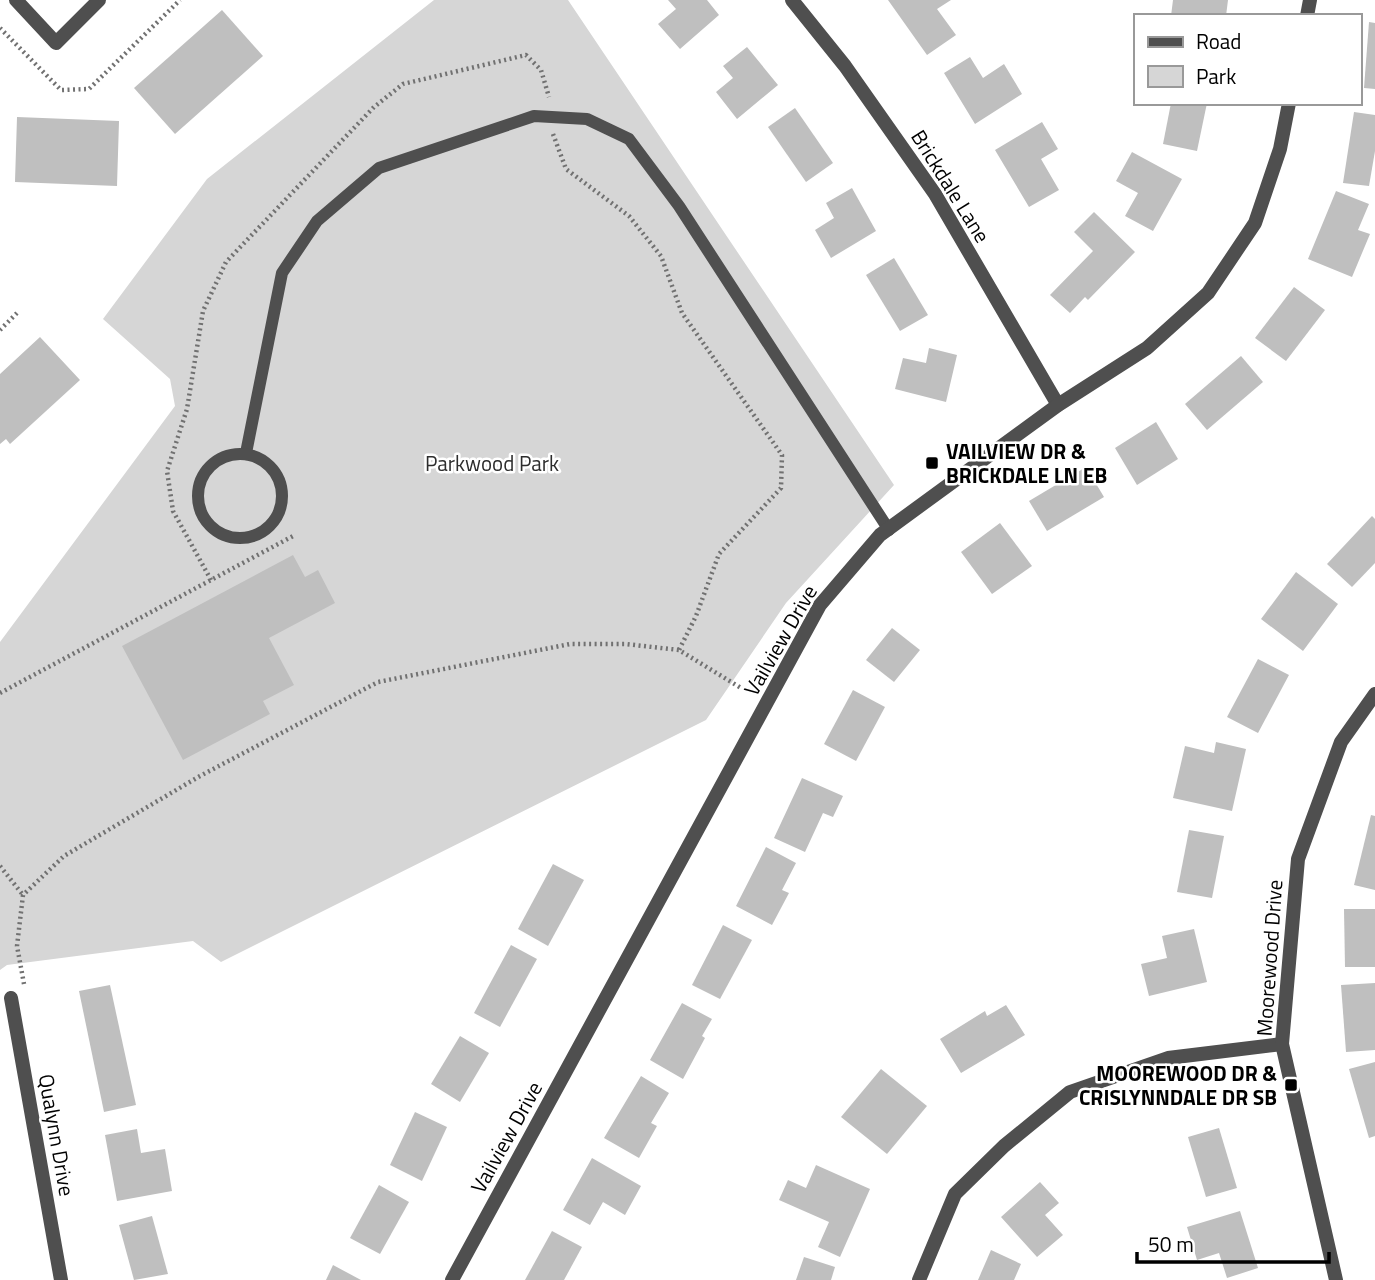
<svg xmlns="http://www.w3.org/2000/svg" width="1375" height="1280" viewBox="0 0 1375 1280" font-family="'Titillium Web',sans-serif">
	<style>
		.green { fill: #d6d6d6 }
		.building { fill: #bfbfbf }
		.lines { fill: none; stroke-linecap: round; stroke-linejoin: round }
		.path { stroke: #717171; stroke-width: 4.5; stroke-dasharray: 2 3.5; stroke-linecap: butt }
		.lane { stroke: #4f4f4f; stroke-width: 12 }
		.street { stroke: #4f4f4f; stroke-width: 14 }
		.poi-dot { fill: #000; stroke: #fff; stroke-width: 2.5 }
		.labels { text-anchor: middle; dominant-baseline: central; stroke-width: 5; stroke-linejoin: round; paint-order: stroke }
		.street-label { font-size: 21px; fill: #000; stroke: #fff }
		.poi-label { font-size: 21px; font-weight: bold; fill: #000; stroke: #fff; text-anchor: start }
		.park-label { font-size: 21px; fill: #2d2d2d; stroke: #fff }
	</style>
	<rect width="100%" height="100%" fill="#fff"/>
	<polygon class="green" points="434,0 568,0 894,485 786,603 706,720 221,962 193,941 7,965 0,970 0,642 175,406 170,379 103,319 207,179"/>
	<g class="building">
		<polygon points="668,0 707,0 719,15 680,49 658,24 676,9"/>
		<polygon points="888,0 951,0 937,9 956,35 927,55"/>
		<polygon points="1173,0 1228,0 1226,16 1171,16"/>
		<polygon points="222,10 263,56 175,134 134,88"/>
		<polygon points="1369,22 1375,23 1375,89 1364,88"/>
		<polygon points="747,47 778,85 737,119 716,92 733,78 723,66"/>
		<polygon points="970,57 983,78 1004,64 1022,94 975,124 944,73"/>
		<polygon points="1171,103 1207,103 1197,151 1163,144"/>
		<polygon points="795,108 833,163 806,182 768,127"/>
		<polygon points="1354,112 1375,115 1375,151 1369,186 1343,183"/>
		<polygon points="17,117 119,121 117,186 15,182"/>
		<polygon points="1042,122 1058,149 1041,159 1059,190 1029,207 995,150"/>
		<polygon points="1132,152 1182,179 1153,231 1125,216 1138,193 1116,181"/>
		<polygon points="852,188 876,231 831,258 815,230 834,218 826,203"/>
		<polygon points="1336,191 1369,204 1358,230 1370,234 1352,277 1308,259"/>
		<polygon points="1094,212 1135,252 1088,300 1085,297 1070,313 1050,295 1093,251 1074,232"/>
		<polygon points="894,258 928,315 900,331 866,275"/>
		<polygon points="1294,287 1325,310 1286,361 1255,338"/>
		<polygon points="40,337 80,380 10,444 6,439 0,444 0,374"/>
		<polygon points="929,348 957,355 946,402 895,389 903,358 926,363"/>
		<polygon points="1241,356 1263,382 1207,430 1185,404"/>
		<polygon points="1156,422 1178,459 1137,485 1115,448"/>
		<polygon points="1086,467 1104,497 1047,531 1029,501"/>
		<polygon points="1372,516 1375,519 1375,563 1352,587 1327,564"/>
		<polygon points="1000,523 1032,566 992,594 961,552"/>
		<polygon points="293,555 305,577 318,570 335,603 269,638 294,685 263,701 270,714 183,760 122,646"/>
		<polygon points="1296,572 1338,604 1303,651 1261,619"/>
		<polygon points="892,628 920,650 894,682 866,660"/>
		<polygon points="1258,659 1289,675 1258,733 1227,717"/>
		<polygon points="853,690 885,707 856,761 824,744"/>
		<polygon points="1216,742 1246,749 1232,811 1173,798 1185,746 1214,753"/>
		<polygon points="802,778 843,796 833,817 823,813 805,852 774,838"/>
		<polygon points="1371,815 1375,816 1375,890 1354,885"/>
		<polygon points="1189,830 1224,836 1212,898 1177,892"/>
		<polygon points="766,847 796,863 782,890 789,893 772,925 736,906"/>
		<polygon points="553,864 584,880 548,946 518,929"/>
		<polygon points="1344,909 1375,909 1375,967 1345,967"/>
		<polygon points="723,925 752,940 720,999 692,985"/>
		<polygon points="1194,929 1207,982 1149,996 1141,964 1167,958 1162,936"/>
		<polygon points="511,945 537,959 500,1027 474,1013"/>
		<polygon points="1375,983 1375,1050 1346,1052 1341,985"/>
		<polygon points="110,985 136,1105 104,1112 79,991"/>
		<polygon points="682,1003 712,1019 702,1036 705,1038 683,1079 650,1060"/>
		<polygon points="1006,1005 1025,1035 961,1073 940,1039 985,1011 987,1016"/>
		<polygon points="460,1036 489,1053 460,1102 431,1084"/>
		<polygon points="1375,1062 1375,1136 1369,1138 1349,1069"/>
		<polygon points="881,1069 927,1106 887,1154 841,1117"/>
		<polygon points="641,1076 669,1093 651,1123 657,1126 639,1158 604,1138"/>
		<polygon points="415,1112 447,1127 422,1181 390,1165"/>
		<polygon points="1219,1128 1237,1188 1206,1197 1188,1137"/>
		<polygon points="137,1129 141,1153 165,1149 172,1191 117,1201 105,1135"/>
		<polygon points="592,1158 641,1186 625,1215 603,1202 590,1225 563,1210"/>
		<polygon points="816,1165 870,1189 840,1257 818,1247 829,1222 779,1200 788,1180 806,1188"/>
		<polygon points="1040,1182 1059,1203 1045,1215 1063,1235 1037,1257 1001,1217"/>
		<polygon points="379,1185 409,1202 380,1254 350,1238"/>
		<polygon points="1240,1211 1258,1268 1227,1278 1219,1253 1197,1260 1187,1227"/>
		<polygon points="152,1216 168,1274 134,1280 119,1225"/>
		<polygon points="552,1231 582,1247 564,1280 525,1280"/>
		<polygon points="991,1250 1021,1264 1014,1280 978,1280"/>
		<polygon points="804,1257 835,1267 831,1280 796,1280"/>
		<polygon points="333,1265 361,1280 326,1280"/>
	</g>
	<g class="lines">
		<g class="path">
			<polyline points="0,28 61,90 89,89 180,0"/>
			<polyline points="553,134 566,169 629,216 661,256 682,313 782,455 781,488 719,554 696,616 679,650"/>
			<polyline points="0,330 17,313"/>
			<polyline points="211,580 173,511 167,471 187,409 203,311 226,262 374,107 403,84 526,55 541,70 549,97"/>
			<polyline points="0,693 295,535"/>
			<polyline points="0,866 23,895"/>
			<polyline points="24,984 17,946 23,895 64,856 200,776 378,682 570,644 626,644 679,650 741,688"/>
		</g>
		<g class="lane">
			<polyline points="246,453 282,273 317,221 379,168 534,116 587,119 629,139 679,206 889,530"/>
			<circle cx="240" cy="496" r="42"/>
		</g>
		<g class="street">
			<polyline points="16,0 56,43 99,0"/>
			<polyline points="792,0 845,66 935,194 1058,405"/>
			<polyline points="1307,16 1310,0"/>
			<polyline points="11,998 61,1280"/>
			<polyline points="452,1280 820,605 880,535 1058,405 1147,348 1208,293 1255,223 1280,149 1289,103"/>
			<polyline points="919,1280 955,1194 1004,1146 1070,1092 1168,1058 1282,1044"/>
			<polyline points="1336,1280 1282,1044 1298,859 1341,742 1375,694"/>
		</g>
	</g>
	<g class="poi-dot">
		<rect x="925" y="456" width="14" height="14" rx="3.5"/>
		<rect x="1284" y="1078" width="14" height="14" rx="3.5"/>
	</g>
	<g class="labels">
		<g class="street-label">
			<text transform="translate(951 186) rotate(58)">Brickdale Lane</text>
			<text transform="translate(780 640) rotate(-60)">Vailview Drive</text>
			<text transform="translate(1269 958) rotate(-86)">Moorewood Drive</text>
			<text transform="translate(57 1135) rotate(80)">Qualynn Drive</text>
			<text transform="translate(506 1137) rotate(-61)">Vailview Drive</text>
		</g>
		<g class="poi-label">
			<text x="946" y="451">VAILVIEW DR &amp;<tspan x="946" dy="24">BRICKDALE LN EB</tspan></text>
			<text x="1277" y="1073" text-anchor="end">MOOREWOOD DR &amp;<tspan x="1277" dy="24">CRISLYNNDALE DR SB</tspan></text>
		</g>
		<g class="park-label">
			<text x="492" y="463">Parkwood Park</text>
		</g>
	</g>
	<rect x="1134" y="14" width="228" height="91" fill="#ffffff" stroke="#999999" stroke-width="2"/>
	<rect x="1148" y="37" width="35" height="10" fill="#4f4f4f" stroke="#999999" stroke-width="2"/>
	<text x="1196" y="49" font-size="21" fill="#000000">Road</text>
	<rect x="1148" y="66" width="35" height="21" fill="#d6d6d6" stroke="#999999" stroke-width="2"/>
	<text x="1196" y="84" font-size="21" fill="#000000">Park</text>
	<path d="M1137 1252v10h192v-10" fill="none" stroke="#000000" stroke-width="3.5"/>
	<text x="1148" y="1252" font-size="21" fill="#000000" stroke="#ffffff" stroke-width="5" paint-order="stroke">50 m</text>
</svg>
